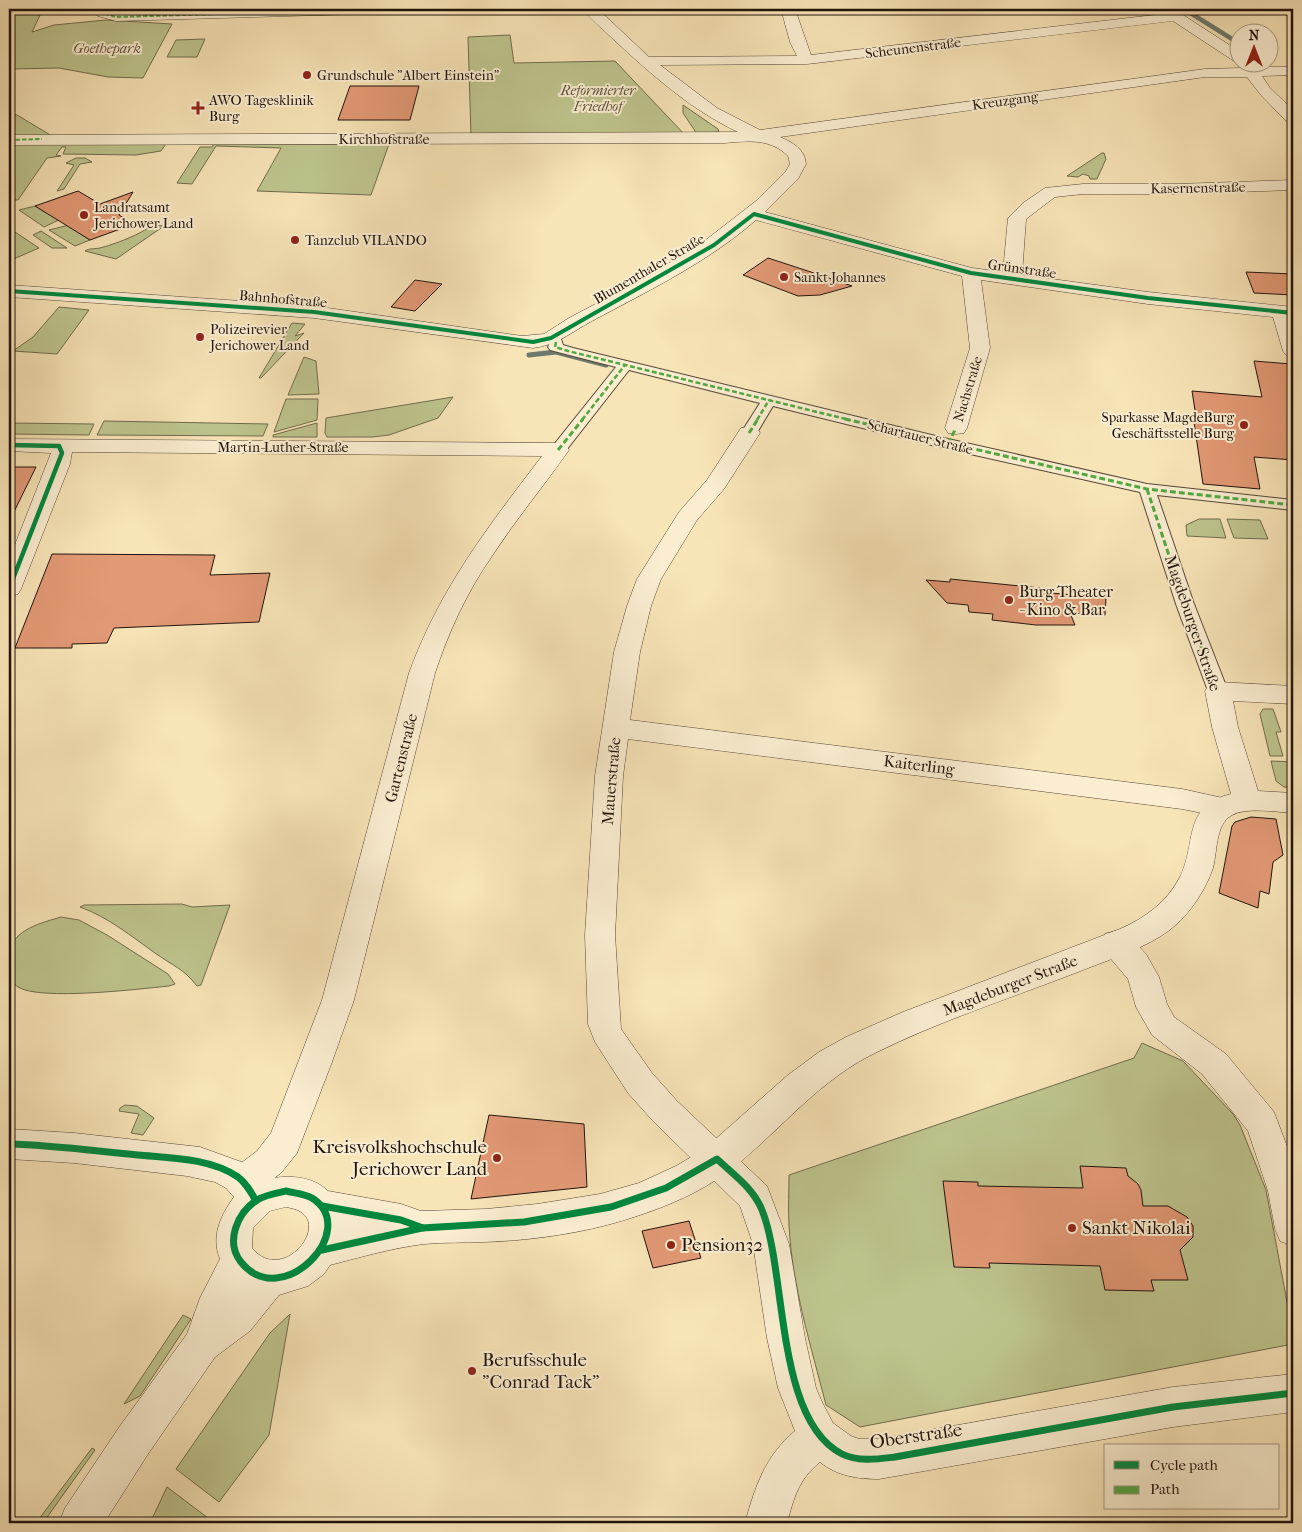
<svg xmlns="http://www.w3.org/2000/svg" width="1302" height="1532" viewBox="0 0 1302 1532" font-family="'IM FELL French Canon',serif">
	<style>
		.green { fill: #bec48d; stroke: #706c4c }
		.lines { fill: none; stroke-linecap: round; stroke-linejoin: round }
		.stream-far1 { stroke: #6b7a6d; stroke-width: 4.5 }
		.stream { stroke: #6b7a6d; stroke-width: 5 }
		.building { fill: #e29975; stroke: #21130c }
		.pedestrian-casing { stroke: #564737; stroke-width: 2 }
		.minor-casing { stroke: #564737; stroke-width: 1 }
		.tertiary-casing { stroke: #564737; stroke-width: 1 }
		.pedestrian { fill: #faedd0; fill-rule: evenodd }
		.minor { fill: #faedd0; fill-rule: evenodd }
		.tertiary { fill: #faedd0; fill-rule: evenodd }
		.quiet-far2 { stroke: #52a841; stroke-width: 2; stroke-dasharray: 4.5 2; stroke-linecap: butt }
		.quiet-far1 { stroke: #52a841; stroke-width: 2.5; stroke-dasharray: 5 2.5; stroke-linecap: butt }
		.quiet { stroke: #52a841; stroke-width: 3; stroke-dasharray: 6 3; stroke-linecap: butt }
		.cycleway-far2-casing { stroke: #faedd0; stroke-width: 5.5 }
		.cycleway-far1-casing { stroke: #faedd0; stroke-width: 7 }
		.cycleway-casing { stroke: #faedd0; stroke-width: 10 }
		.cycleway-far2 { stroke: #00873e; stroke-width: 4 }
		.cycleway-far1 { stroke: #00873e; stroke-width: 4.5 }
		.cycleway { stroke: #00873e; stroke-width: 7 }
		.poi-dot { fill: #8f2418; stroke: #faedd0; stroke-width: 2 }
		.labels { text-anchor: middle; dominant-baseline: central; stroke-width: 4; stroke-linejoin: round; paint-order: stroke }
		.far-park-label { font-size: 14px; font-style: italic; fill: #585139; stroke: #faedd0 }
		.far-street-label { font-size: 14px; fill: #21130c; stroke: #faedd0 }
		.far-poi-label { font-size: 14px; fill: #21130c; stroke: #faedd0; text-anchor: start }
		.poi-label { font-size: 16px; fill: #21130c; stroke: #faedd0; text-anchor: start }
		.street-label { font-size: 16px; fill: #21130c; stroke: #faedd0 }
		.near-poi-label { font-size: 19px; fill: #21130c; stroke: #faedd0; text-anchor: start }
		.near-street-label { font-size: 19px; fill: #21130c; stroke: #faedd0 }
	</style>
	<rect width="100%" height="100%" fill="#f7e4b7"/>
	<filter id="stains"><feTurbulence type="fractalNoise" baseFrequency=".004" numOctaves="4"/><feColorMatrix values="0 0 0 0 .2 0 0 0 0 .09 0 0 0 0 .02 0 0 0 .5 -.17"/></filter>
	<radialGradient id="worn" r=".72"><stop offset=".6" stop-color="#630" stop-opacity="0"/><stop offset="1" stop-color="#630" stop-opacity=".3"/></radialGradient>
	<g class="green">
		<polygon points="9,9 43,9 32,32 54,25 106,20 172,24 143,78 108,77 59,68 9,69"/>
		<polygon points="116,9 252,9 246,12 226,13 227,9 118,14 107,11 115,10"/>
		<polygon points="510,35 514,63 615,61 685,135 471,136 468,37"/>
		<polygon points="205,39 197,57 167,57 176,40"/>
		<polygon points="683,105 718,129 719,132 697,134 683,113"/>
		<polygon points="9,113 17,115 52,136 9,138"/>
		<polygon points="50,142 166,144 161,151 136,155 63,154 66,147 62,147 56,155 61,156 47,158 18,200 14,200 10,205 13,207 9,208 9,143"/>
		<polygon points="214,144 389,144 371,195 257,191 281,148 216,146 192,184 177,183 200,147 212,147"/>
		<polygon points="1102,153 1104,153 1106,159 1097,179 1090,179 1089,176 1083,174 1078,177 1067,176"/>
		<polygon points="76,158 85,158 92,162 80,164 64,189 57,191 74,165 66,163"/>
		<polygon points="35,206 46,213 52,211 63,218 44,227 19,210"/>
		<polygon points="73,224 79,233 90,240 75,246 49,230"/>
		<path d="M151 225 164 226 116 259 85 251C90 248 95 249 100 248 112 245 143 234 151 225Z"/>
		<polygon points="9,228 39,248 9,261"/>
		<polygon points="41,231 67,248 52,248 33,235"/>
		<polygon points="59,307 89,310 57,354 13,351 33,337"/>
		<polygon points="292,323 305,324 295,336 304,333 261,378 259,378"/>
		<polygon points="304,357 316,361 319,394 288,395"/>
		<polygon points="453,397 438,418 389,435 372,437 327,437 325,433 326,418"/>
		<polygon points="286,399 318,399 317,420 274,432"/>
		<polygon points="104,421 268,424 263,436 97,435"/>
		<polygon points="9,423 94,424 89,435 9,434"/>
		<polygon points="317,423 317,437 273,437 273,435"/>
		<polygon points="1199,519 1220,519 1226,538 1187,536 1186,525"/>
		<polygon points="1227,519 1260,520 1268,539 1234,538"/>
		<polygon points="1263,709 1273,709 1281,732 1276,732 1283,756 1270,756 1260,714"/>
		<polygon points="1271,761 1293,762 1293,788 1284,787 1276,781"/>
		<path d="M182 904 192 907 230 905 201 985 197 986C183 968 173 966 155 953 131 936 108 917 80 907L84 905Z"/>
		<path d="M61 917 79 920 107 935 168 974 175 984 169 986C139 989 40 1001 18 987 7 980 6 963 9 951 15 929 41 923 61 917Z"/>
		<path d="M1142 1043 1183 1061 1233 1114 1240 1125 1266 1190 1293 1334V1344L860 1427 826 1405C811 1346 792 1286 789 1225 788 1208 789 1191 789 1175L1134 1058Z"/>
		<polygon points="125,1105 137,1106 154,1118 143,1135 131,1133 139,1114 119,1111 120,1108"/>
		<polygon points="290,1314 269,1435 219,1502 176,1469 270,1333"/>
		<polygon points="183,1315 191,1319 140,1396 124,1404"/>
		<polygon points="92,1448 95,1450 43,1523 36,1523"/>
		<polygon points="167,1487 208,1518 204,1523 150,1523"/>
	</g>
	<g class="lines">
		<polyline class="stream-far1" points="1184,9 1240,44"/>
		<polyline class="stream" points="529,355 556,352 606,365"/>
	</g>
	<g class="building">
		<polygon points="350,86 419,86 410,120 338,120"/>
		<polygon points="78,191 100,204 133,192 119,215 134,224 90,240 35,206"/>
		<polygon points="768,258 814,273 852,286 820,295 798,296 743,275"/>
		<polygon points="1246,272 1293,274 1293,295 1254,293"/>
		<polygon points="415,280 442,284 415,311 391,307"/>
		<polygon points="1254,361 1291,364 1293,372 1293,460 1254,457 1260,489 1203,484 1194,422 1197,423 1192,391 1262,397"/>
		<polygon points="9,467 36,467 9,522"/>
		<polygon points="52,554 215,555 210,575 270,573 259,622 114,628 107,643 72,644 72,648 15,648"/>
		<polygon points="950,579 1040,588 1041,592 1106,598 1105,615 1070,613 1075,625 1036,625 992,620 993,614 969,612 968,605 947,603 926,580 950,582"/>
		<polygon points="1251,817 1276,819 1283,855 1273,862 1269,894 1260,891 1258,908 1219,893 1232,826 1235,822"/>
		<polygon points="489,1115 584,1124 587,1187 471,1199"/>
		<polygon points="1080,1166 1126,1168 1128,1176 1138,1184 1141,1190 1143,1206 1168,1206 1187,1217 1193,1226 1193,1237 1180,1250 1188,1280 1151,1280 1154,1291 1105,1290 1100,1266 989,1263 990,1268 954,1267 943,1181 978,1182 978,1186 1083,1188"/>
		<polygon points="689,1221 701,1258 653,1268 642,1231"/>
	</g>
	<g class="lines">
		<g class="pedestrian-casing">
			<polygon id="pedestrian" points="556,338 561,339 563,345 573,348 948,439 1147,484 1293,500 1293,510 1157,495 1194,604 1228,691 1225,696 1218,697 1211,696 1208,691 1176,604 1140,492 948,449 773,406 755,436 743,436 741,433 760,403 629,370 564,453 552,453 550,450 552,447 616,367 550,350 548,347 551,339"/>
		</g>
		<g class="minor-casing">
			<g id="minor">
				<polygon points="93,9 107,9 117,13 258,9 399,9 392,13 116,21 98,16"/>
				<path d="M583 9H598L649 57 797 56 790 42 781 9H795L811 55 1163 14 1158 9H1174L1240 52V62H1252L1255 67H1293V75L1262 76 1270 88 1293 110V124L1287 122 1260 94 1247 77H1205L780 137C792 142 805 149 806 164L798 179 765 212 972 268 1003 272 1008 218 1023 203 1045 188 1083 184H1177L1293 180V190L1177 194H1083L1055 197 1026 219 1022 275 1148 292 1293 307V357L1286 355 1283 351 1273 317 1148 304 981 280 990 348 967 428 964 433 956 434 948 433 945 428 970 348 962 276 756 220C708 262 648 291 592 321 571 332 558 345 533 348L314 318 9 297V285L314 306 522 336 544 334 569 318 635 283 698 246 756 201 786 171 790 164 788 156C770 138 748 141 724 143L9 145V135L738 132C691 110 651 74 613 39 603 29 591 20 583 9ZM1173 21 1237 63 1241 68 1205 69 760 130 717 108 660 65 807 64Z"/>
				<path d="M749 427 757 428 760 433 724 489 697 520 661 579 651 606 640 652 630 720 1182 789 1232 800 1236 807 1232 814 1222 817 1182 809 628 739 623 776 615 935 621 1029 652 1073 677 1101 767 1186 789 1244 805 1338 816 1388 822 1402 833 1423 851 1436 859 1439H879L1173 1387 1293 1374V1412L1173 1427 879 1479C858 1479 837 1476 820 1462 798 1480 794 1498 787 1523H745C755 1487 765 1456 795 1431L778 1388 767 1338 753 1244 740 1206 653 1121 628 1093 595 1042 588 1024 585 935 595 776 614 652 627 606 637 579 679 512 707 480 741 428Z"/>
				<path d="M9 439 558 443 566 445 569 450C544 486 516 519 492 556 467 592 449 631 435 673L354 1000 332 1062 297 1153 281 1173 256 1192 244 1197 232 1192 226 1181 232 1170 257 1151 271 1133 322 1000 409 673C440 588 488 527 542 456L72 452 70 464 21 589 18 594 9 597V560L51 453 9 451Z"/>
				<polygon points="1116,931 1127,934 1146,954 1159,977 1167,1004 1174,1017 1226,1054 1274,1112 1293,1162 1293,1246 1280,1241 1275,1229 1268,1191 1248,1131 1202,1074 1152,1035 1136,1007 1128,979 1105,952 1101,943 1105,934"/>
			</g>
		</g>
		<g class="tertiary-casing">
			<path id="tertiary" d="M1218 682 1293 686V704L1233 701 1238 727 1258 791 1293 793V813C1277 812 1246 807 1232 815 1214 825 1218 854 1212 871 1202 897 1184 922 1161 936 1135 952 1105 961 1078 972 1008 999 936 1022 869 1056 811 1087 777 1135 726 1173 700 1192 670 1205 640 1215 591 1232 537 1240 485 1242 465 1243 444 1242 424 1244 392 1248 361 1257 330 1265L324 1274 308 1286 279 1295 250 1331 215 1357 148 1454 104 1523H59L65 1508 120 1426 187 1334 200 1298 220 1259C211 1237 220 1216 234 1197L226 1188 215 1182 187 1176 74 1163 9 1159V1129L74 1133 200 1147 247 1164 257 1172 263 1181C283 1174 312 1175 328 1191L401 1204 421 1211 486 1209 537 1204 600 1194 639 1183 676 1166 703 1150 788 1075 819 1052 846 1037 903 1012 1120 929C1145 918 1167 902 1180 877 1197 842 1182 806 1231 794L1212 727 1205 691 1209 685ZM286 1207C291 1208 297 1209 301 1212 328 1229 281 1284 252 1248L253 1228 270 1211Z"/>
		</g>
		<use href="#pedestrian" class="pedestrian"/>
		<use href="#minor" class="minor"/>
		<use href="#tertiary" class="tertiary"/>
		<g class="quiet-far2">
			<polyline points="100,9 103,13 116,17 392,9"/>
			<polyline points="9,140 42,139"/>
		</g>
		<g class="quiet-far1">
			<polyline points="556,342 555,347 568,351 850,420"/>
			<polyline points="582,420 625,365"/>
			<polyline points="757,420 769,400"/>
		</g>
		<g class="quiet">
			<polyline points="845,419 1147,489 1293,505"/>
			<polyline points="749,433 758,419"/>
			<polyline points="948,444 956,428"/>
			<polyline points="558,450 583,419"/>
			<polyline points="1147,489 1185,604 1218,691"/>
		</g>
		<g class="cycleway-far2-casing">
			<polyline id="cycleway-far2" points="9,291 314,312 533,342 551,338 714,245 754,214 971,273 1148,298 1293,313"/>
		</g>
		<g class="cycleway-far1-casing">
			<polyline id="cycleway-far1" points="9,445 59,446 62,453 9,589"/>
		</g>
		<g class="cycleway-casing">
			<g id="cycleway">
				<path d="M9 1144C52 1145 95 1151 138 1155 170 1158 210 1158 238 1177 246 1183 251 1192 256 1201"/>
				<path d="M286 1191C294 1193 305 1194 312 1198 362 1230 281 1313 241 1262 225 1242 237 1213 257 1200 265 1195 276 1193 286 1191Z"/>
				<polyline points="322,1206 401,1220 423,1228"/>
				<path d="M322 1250 422 1228 524 1222 611 1207 666 1188 717 1159C734 1175 753 1188 762 1210 787 1272 775 1420 842 1454 858 1462 878 1459 895 1457L1173 1407 1293 1393"/>
			</g>
		</g>
		<use href="#cycleway-far2" class="cycleway-far2"/>
		<use href="#cycleway-far1" class="cycleway-far1"/>
		<use href="#cycleway" class="cycleway"/>
	</g>
	<g class="poi-dot">
		<circle cx="307" cy="75" r="5"/>
		<path d="M195.5 100.5h5v5h5v5h-5v5h-5v-5h-5v-5h5z"/>
		<circle cx="84" cy="215" r="5"/>
		<circle cx="295" cy="240" r="5"/>
		<circle cx="784" cy="277" r="5"/>
		<circle cx="200" cy="337" r="5"/>
		<circle cx="1244" cy="425" r="5"/>
		<circle cx="1009" cy="600" r="5"/>
		<circle cx="497" cy="1158" r="5"/>
		<circle cx="1072" cy="1228" r="5"/>
		<circle cx="671" cy="1245" r="5"/>
		<circle cx="472" cy="1371" r="5"/>
	</g>
	<g class="labels">
		<g class="far-park-label">
			<text x="107" y="48">Goethepark</text>
			<text x="598" y="90">Reformierter<tspan x="598" dy="16">Friedhof</tspan></text>
		</g>
		<g class="far-street-label">
			<text transform="translate(913 48) rotate(-7)">Scheunenstraße</text>
			<text transform="translate(1005 101) rotate(-8)">Kreuzgang</text>
			<text x="384" y="139">Kirchhofstraße</text>
			<text transform="translate(1198 188) rotate(-1)">Kasernenstraße</text>
			<text transform="translate(649 269) rotate(-30)">Blumenthaler Straße</text>
			<text transform="translate(1022 269) rotate(8)">Grünstraße</text>
			<text transform="translate(283 299) rotate(5)">Bahnhofstraße</text>
			<text transform="translate(968 389) rotate(-73)">Nachstraße</text>
			<text transform="translate(920 437) rotate(14)">Schartauer Straße</text>
			<text x="283" y="447">Martin-Luther-Straße</text>
		</g>
		<g class="far-poi-label">
			<text x="317" y="75">Grundschule "Albert Einstein"</text>
			<text x="209" y="100">AWO Tagesklinik<tspan x="209" dy="16">Burg</tspan></text>
			<text x="94" y="207">Landratsamt<tspan x="94" dy="16">Jerichower Land</tspan></text>
			<text x="305" y="240">Tanzclub VILANDO</text>
			<text x="794" y="277">Sankt Johannes</text>
			<text x="210" y="329">Polizeirevier<tspan x="210" dy="16">Jerichower Land</tspan></text>
			<text x="1234" y="417" text-anchor="end">Sparkasse MagdeBurg<tspan x="1234" dy="16">Geschäftsstelle Burg</tspan></text>
		</g>
		<g class="poi-label">
			<text x="1019" y="591">Burg Theater<tspan x="1019" dy="18">- Kino &amp; Bar</tspan></text>
		</g>
		<g class="street-label">
			<text transform="translate(1193 623) rotate(71)">Magdeburger Straße</text>
			<text transform="translate(401 758) rotate(-76)">Gartenstraße</text>
			<text transform="translate(919 765) rotate(7)">Kaiterling</text>
			<text transform="translate(611 781) rotate(-85)">Mauerstraße</text>
			<text transform="translate(1010 985) rotate(-21)">Magdeburger Straße</text>
		</g>
		<g class="near-poi-label">
			<text x="487" y="1147" text-anchor="end">Kreisvolkshochschule<tspan x="487" dy="22">Jerichower Land</tspan></text>
			<text x="1082" y="1228">Sankt Nikolai</text>
			<text x="681" y="1245">Pension32</text>
			<text x="482" y="1360">Berufsschule<tspan x="482" dy="22">"Conrad Tack"</tspan></text>
		</g>
		<g class="near-street-label">
			<text transform="translate(916 1436) rotate(-8)">Oberstraße</text>
		</g>
	</g>
	<rect width="1302" height="1532" fill="none" stroke="#f7e4b7" stroke-width="30"/>
	<rect x="10" y="10" width="1282" height="1512" fill="none" stroke="#21130c" stroke-width="2.5"/>
	<rect x="15" y="15" width="1272" height="1502" fill="none" stroke="#21130c"/>
	<rect x="1104" y="1444" width="175" height="65" fill="#faedd0" stroke="#a39682"/>
	<rect x="1114" y="1461" width="25" height="8" fill="#00873e" stroke="#a39682"/>
	<text x="1150" y="1470" font-size="15" fill="#21130c">Cycle path</text>
	<rect x="1114" y="1486" width="25" height="8" fill="#52a841" stroke="#a39682"/>
	<text x="1150" y="1494" font-size="15" fill="#21130c">Path</text>
	<g transform="translate(1254 48)"><circle r="24" fill="#faedd0" stroke="#a39682"/>
	<path d="M0-4L9 19L0 12L-9 19Z" fill="#8f2418"/>
	<text y="-8" font-size="14" font-weight="bold" text-anchor="middle" fill="#21130c">N</text>
	</g>
	<rect width="100%" height="100%" filter="url(#stains)"/>
	<rect width="100%" height="100%" fill="url(#worn)"/>
</svg>
